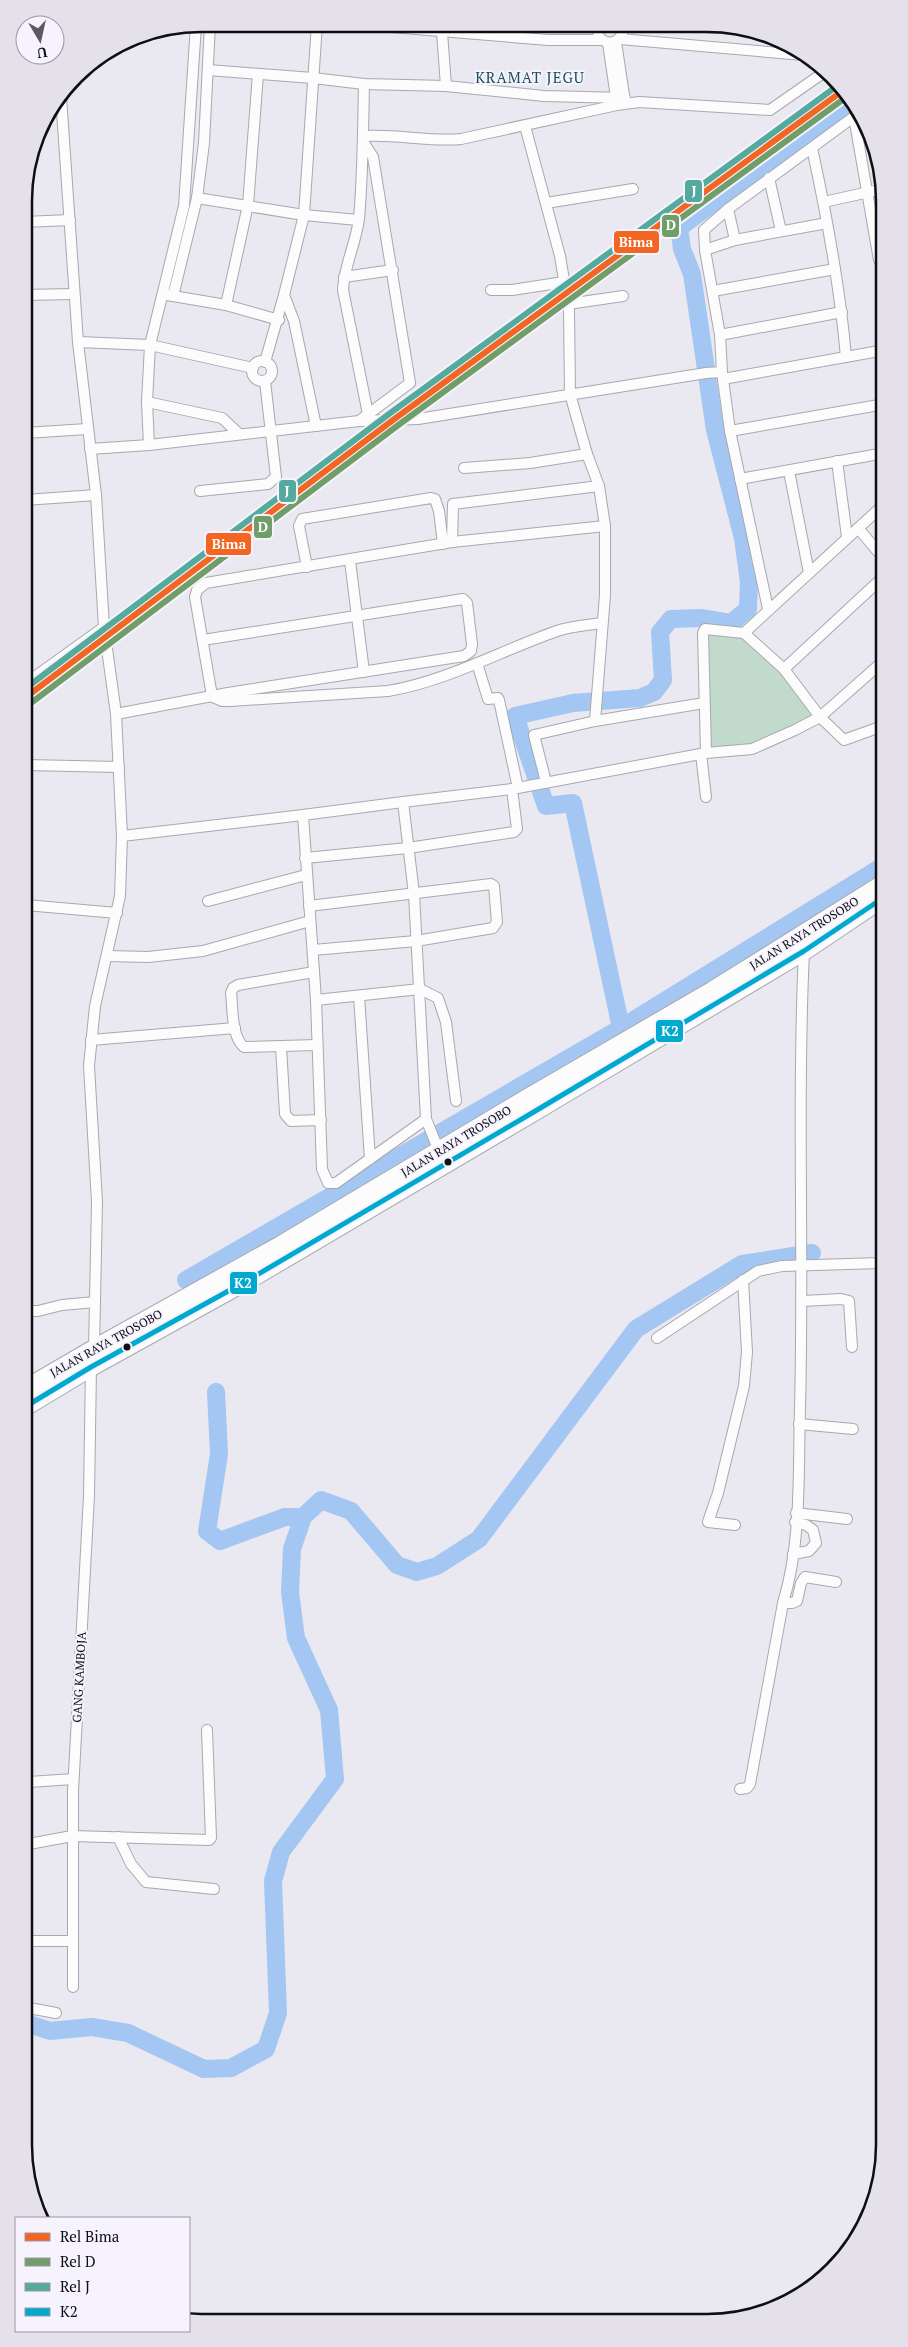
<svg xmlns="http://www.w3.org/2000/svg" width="908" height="2347" viewBox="0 0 908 2347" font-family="'PT Serif',serif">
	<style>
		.green { fill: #c2dacc }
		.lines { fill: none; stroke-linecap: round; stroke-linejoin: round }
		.river { stroke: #a3c6f2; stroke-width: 18 }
		.minor-casing { stroke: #a9a8ad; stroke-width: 12 }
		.trunk-casing { stroke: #a9a8ad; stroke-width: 20 }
		.minor { stroke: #fcfcfd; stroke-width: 10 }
		.trunk { stroke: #fcfcfd; stroke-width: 18 }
		.bus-1-casing { stroke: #f6f3fe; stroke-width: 9 }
		.bus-1 { stroke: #00a9ce; stroke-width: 5 }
		.rail-1-casing { stroke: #f6f3fe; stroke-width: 10 }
		.rail-2-casing { stroke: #f6f3fe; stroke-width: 10 }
		.rail-3-casing { stroke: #f6f3fe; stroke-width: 10 }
		.rail-1 { stroke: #f26522; stroke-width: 6 }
		.rail-2 { stroke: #6f9e68; stroke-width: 6 }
		.rail-3 { stroke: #54ab9d; stroke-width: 6 }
		.bus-dot { fill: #0f0e12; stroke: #f6f3fe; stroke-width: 2 }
		.labels { text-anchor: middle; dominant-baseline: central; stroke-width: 4; stroke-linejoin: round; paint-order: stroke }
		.street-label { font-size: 12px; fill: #0f0e12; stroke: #f6f3fe }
		.quarter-label { font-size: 15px; letter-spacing: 1px; fill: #184f5c; stroke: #f6f3fe }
		.rim { fill: none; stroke: #0f0e12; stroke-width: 2.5 }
		.line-badge { stroke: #f6f3fe; stroke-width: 2 }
		.badge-label { font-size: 14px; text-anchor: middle; font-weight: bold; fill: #fff }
	</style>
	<rect width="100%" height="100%" fill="#eae8f0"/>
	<polygon class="green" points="705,630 744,634 781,672 817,716 752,747 708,751"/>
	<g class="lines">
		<g class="river">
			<polyline points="621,1028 573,803 546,806 515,716 573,703 640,698 654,692 663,680 660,632 671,619 700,618 731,623 748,609 749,582 743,538 715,430 692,274 682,249 679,228 848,103"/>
			<polyline points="186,1280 621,1028 880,868"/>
			<polyline points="216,1392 219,1454 207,1531 220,1541 285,1517 303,1517"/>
			<polyline points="29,2024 50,2031 92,2027 128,2033 204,2069 231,2068 266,2049 278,2013 273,1881 281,1852 335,1779 329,1710 296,1638 290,1592 292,1549 303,1517 321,1500 351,1511 397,1565 417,1572 437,1566 479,1539 636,1329 742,1264 812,1253"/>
		</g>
		<g class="minor-casing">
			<g id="minor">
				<polyline points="367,25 548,40 602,40"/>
				<path d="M597 26 599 37C609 48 624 41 623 26"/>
				<polyline points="705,27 749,30"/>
				<polyline points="442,32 446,86"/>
				<polyline points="620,39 803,55"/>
				<polyline points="616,42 625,102"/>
				<polyline points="608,43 617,104"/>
				<polyline points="208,70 313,78 364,84 446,86 544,96 625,98"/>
				<path d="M364 84C363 129 363 174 359 219 356 243 344 266 343 290L368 414"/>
				<polyline points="61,97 78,342 96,495 104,627 116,714 122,836 120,896 95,1006 89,1066 97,1202 94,1349"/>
				<polyline points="854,117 879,260"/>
				<polyline points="525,126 560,256 569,310 570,394 587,454 599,486 605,526 605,595 595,721"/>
				<path d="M365 136C397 134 430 142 461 139L617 105 639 102 770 110 826 71"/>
				<path d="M812 148C827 217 840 287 846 357"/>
				<polyline points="769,178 781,231"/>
				<polyline points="197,198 304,215 358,220"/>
				<polyline points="824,202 878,190"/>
				<polyline points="546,203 633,189"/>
				<polyline points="728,209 735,240"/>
				<polyline points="24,222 70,220"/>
				<polyline points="705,250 735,240 827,223"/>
				<polyline points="344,277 393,270"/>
				<polyline points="491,290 512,290 564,282"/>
				<polyline points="713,291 835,269"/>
				<polyline points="24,295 74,294"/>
				<polyline points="167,295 226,305 279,320"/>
				<polyline points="173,296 197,198 204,143 210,24"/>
				<polyline points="568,304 623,296"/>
				<polyline points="226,305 248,205 258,74"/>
				<polyline points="720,335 842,312"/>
				<polyline points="78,342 150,345 253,368"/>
				<circle cx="262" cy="371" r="10"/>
				<polyline points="265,362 284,295"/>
				<polyline points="723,379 879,351"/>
				<polyline points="147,402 222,418 238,433"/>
				<polyline points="359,421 418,419 706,373 722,372"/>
				<polyline points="316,426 294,321 284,295 304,215 317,24"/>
				<polyline points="730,431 879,405"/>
				<polyline points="25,433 87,429"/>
				<polyline points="149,445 147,402 150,345 184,206 196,25"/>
				<polyline points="90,449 149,445 359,421 410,383 373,157 364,143"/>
				<polyline points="837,461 847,537"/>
				<polyline points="464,468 530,463 587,454"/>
				<polyline points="789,471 809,573"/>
				<polyline points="740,479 879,454"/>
				<polyline points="200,491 268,484 276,477 265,381"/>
				<polyline points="25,500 96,495"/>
				<polyline points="858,528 879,553"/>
				<polyline points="452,542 453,504 599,486"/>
				<polyline points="25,544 25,611"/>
				<polyline points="350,561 364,672"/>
				<polyline points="307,567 299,526 302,519 431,498 435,499 439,511 443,544"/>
				<polyline points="768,609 730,431 722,372 720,335 705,250 704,230 728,209 855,116"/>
				<polyline points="744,633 879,509"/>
				<polyline points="477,663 488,699 498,698 499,700 518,788"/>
				<polyline points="784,669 879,581"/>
				<polyline points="26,683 104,627"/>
				<polyline points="212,696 195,597 197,590 206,583 452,542 605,526"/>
				<path d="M213 697 222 701H230L388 691C447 681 500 651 557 631 571 626 587 625 602 623"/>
				<polyline points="116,714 228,693 464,656 471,651 472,644 467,603 463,599 203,640"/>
				<polyline points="706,753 703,633 705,629 744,633 784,669 820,717 844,740 880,727"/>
				<polyline points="701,754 706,797"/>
				<polyline points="26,765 119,767"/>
				<polyline points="546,782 534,735 595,721 704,703"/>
				<polyline points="403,802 303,815 316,1000 322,1169 328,1183 336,1183 426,1119"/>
				<polyline points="122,836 303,815"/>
				<polyline points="305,858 408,848 514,832 517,829 512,789"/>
				<polyline points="208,901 306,875"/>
				<polyline points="26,905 117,913"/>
				<polyline points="309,906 491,884 494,886 497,922 493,928 416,941 313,950"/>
				<polyline points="108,956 148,957 203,951 310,921"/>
				<path d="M314 972 238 985 233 988 231 993C233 1008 231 1036 244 1047L317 1045"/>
				<polyline points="359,996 370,1159"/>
				<polyline points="316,1000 420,989 438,998 446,1022 456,1101"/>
				<polyline points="91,1040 235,1028"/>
				<polyline points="281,1047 285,1114 291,1121 321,1120"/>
				<polyline points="439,1151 426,1119 414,894 403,802 512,789 706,753 752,749 795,730 820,717 880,664"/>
				<polyline points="803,1301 841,1299 849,1301 852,1347"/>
				<polyline points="27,1311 38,1311 62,1305 95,1302"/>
				<polyline points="657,1338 758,1271 782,1266 881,1263"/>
				<polyline points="799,1424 853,1429"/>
				<polyline points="796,1513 847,1519"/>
				<polyline points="735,1525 708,1522 718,1493 744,1386 747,1352 743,1280"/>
				<polyline points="793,1554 809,1551 816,1543 813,1530 806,1525 795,1522"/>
				<polyline points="783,1603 792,1603 797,1601 801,1583 805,1577 836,1582"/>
				<polyline points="29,1782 73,1779"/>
				<path d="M740 1789 747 1788 750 1784 783 1603C802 1541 798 1472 800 1408 804 1256 797 1103 804 951"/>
				<polyline points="118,1837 131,1864 146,1882 214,1889"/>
				<polyline points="29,1844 72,1836 209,1840 211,1838 207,1730"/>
				<polyline points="29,1941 72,1941"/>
				<polyline points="73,1987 73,1791 89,1496 91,1367"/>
				<polyline points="29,2008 56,2013"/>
			</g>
		</g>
		<g class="trunk-casing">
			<g id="trunk">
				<polyline points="27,1388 94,1349 281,1245 526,1099 712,991 880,886"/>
				<polyline points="28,1405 91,1367 250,1279 537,1110 804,951 880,900"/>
			</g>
		</g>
		<use href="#minor" class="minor"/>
		<use href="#trunk" class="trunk"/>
		<g class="bus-1-casing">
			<polyline id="bus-1" points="28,1405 91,1367 250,1279 537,1110 804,951 880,900"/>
		</g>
		<use href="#bus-1" class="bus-1"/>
		<g class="rail-1-casing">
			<polyline id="rail-1" points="26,697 393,420 841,92"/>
		</g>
		<g class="rail-2-casing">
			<polyline id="rail-2" points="31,703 397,426 845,98"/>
		</g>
		<g class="rail-3-casing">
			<polyline id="rail-3" points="26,688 389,414 837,86"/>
		</g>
		<use href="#rail-1" class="rail-1"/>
		<use href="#rail-2" class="rail-2"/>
		<use href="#rail-3" class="rail-3"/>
	</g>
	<g class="bus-dot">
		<circle cx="448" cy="1162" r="4.5"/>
		<circle cx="127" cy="1347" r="4.5"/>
	</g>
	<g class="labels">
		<g class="street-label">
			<text transform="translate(804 933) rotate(-32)">JALAN RAYA TROSOBO</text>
			<text transform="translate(456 1141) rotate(-31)">JALAN RAYA TROSOBO</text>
			<text transform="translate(106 1343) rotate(-29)">JALAN RAYA TROSOBO</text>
			<text transform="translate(79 1677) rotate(-87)">GANG KAMBOJA</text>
		</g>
		<g class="quarter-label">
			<text x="530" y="77">KRAMAT JEGU</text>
		</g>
	</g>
	<path d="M0 0H908V2347H0ZM201 32H707A169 169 0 0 1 876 201V2145A169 169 0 0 1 707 2314H201A169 169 0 0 1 32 2145V201A169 169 0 0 1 201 32Z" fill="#e4e1eb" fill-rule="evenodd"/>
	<path class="rim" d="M201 32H707A169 169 0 0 1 876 201V2145A169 169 0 0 1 707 2314H201A169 169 0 0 1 32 2145V201A169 169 0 0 1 201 32Z"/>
	<g class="line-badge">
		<rect x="684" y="179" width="19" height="24" rx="5" fill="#54ab9d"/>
		<rect x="661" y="214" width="19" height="24" rx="5" fill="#6f9e68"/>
		<rect x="613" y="230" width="47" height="24" rx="5" fill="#f26522"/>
		<rect x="278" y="479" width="19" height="24" rx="5" fill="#54ab9d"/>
		<rect x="253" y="515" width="20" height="24" rx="5" fill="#6f9e68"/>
		<rect x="205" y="532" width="47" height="24" rx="5" fill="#f26522"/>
		<rect x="655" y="1019" width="29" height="24" rx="5" fill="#00a9ce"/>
		<rect x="229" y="1271" width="29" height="24" rx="5" fill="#00a9ce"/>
	</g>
	<g class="badge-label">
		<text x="694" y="196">J</text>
		<text x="671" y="230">D</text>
		<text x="636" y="247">Bima</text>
		<text x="287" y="496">J</text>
		<text x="263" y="532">D</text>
		<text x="229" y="549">Bima</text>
		<text x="670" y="1036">K2</text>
		<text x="243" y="1288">K2</text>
	</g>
	<rect x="15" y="2217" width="175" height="115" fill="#f6f3fe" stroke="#9a97a0"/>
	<rect x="25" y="2233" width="25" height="8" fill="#f26522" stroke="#9a97a0"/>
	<text x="60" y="2242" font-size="15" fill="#0f0e12">Rel Bima</text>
	<rect x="25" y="2258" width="25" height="8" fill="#6f9e68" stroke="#9a97a0"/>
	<text x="60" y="2267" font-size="15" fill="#0f0e12">Rel D</text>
	<rect x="25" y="2283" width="25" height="8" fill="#54ab9d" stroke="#9a97a0"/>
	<text x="60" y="2292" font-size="15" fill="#0f0e12">Rel J</text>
	<rect x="25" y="2308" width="25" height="8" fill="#00a9ce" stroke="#9a97a0"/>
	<text x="60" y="2317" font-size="15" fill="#0f0e12">K2</text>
	<g transform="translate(40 40) rotate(171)"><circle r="24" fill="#f6f3fe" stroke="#9a97a0"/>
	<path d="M0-4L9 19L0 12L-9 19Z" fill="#5c5a60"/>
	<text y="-8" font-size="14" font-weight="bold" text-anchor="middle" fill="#0f0e12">U</text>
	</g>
</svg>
